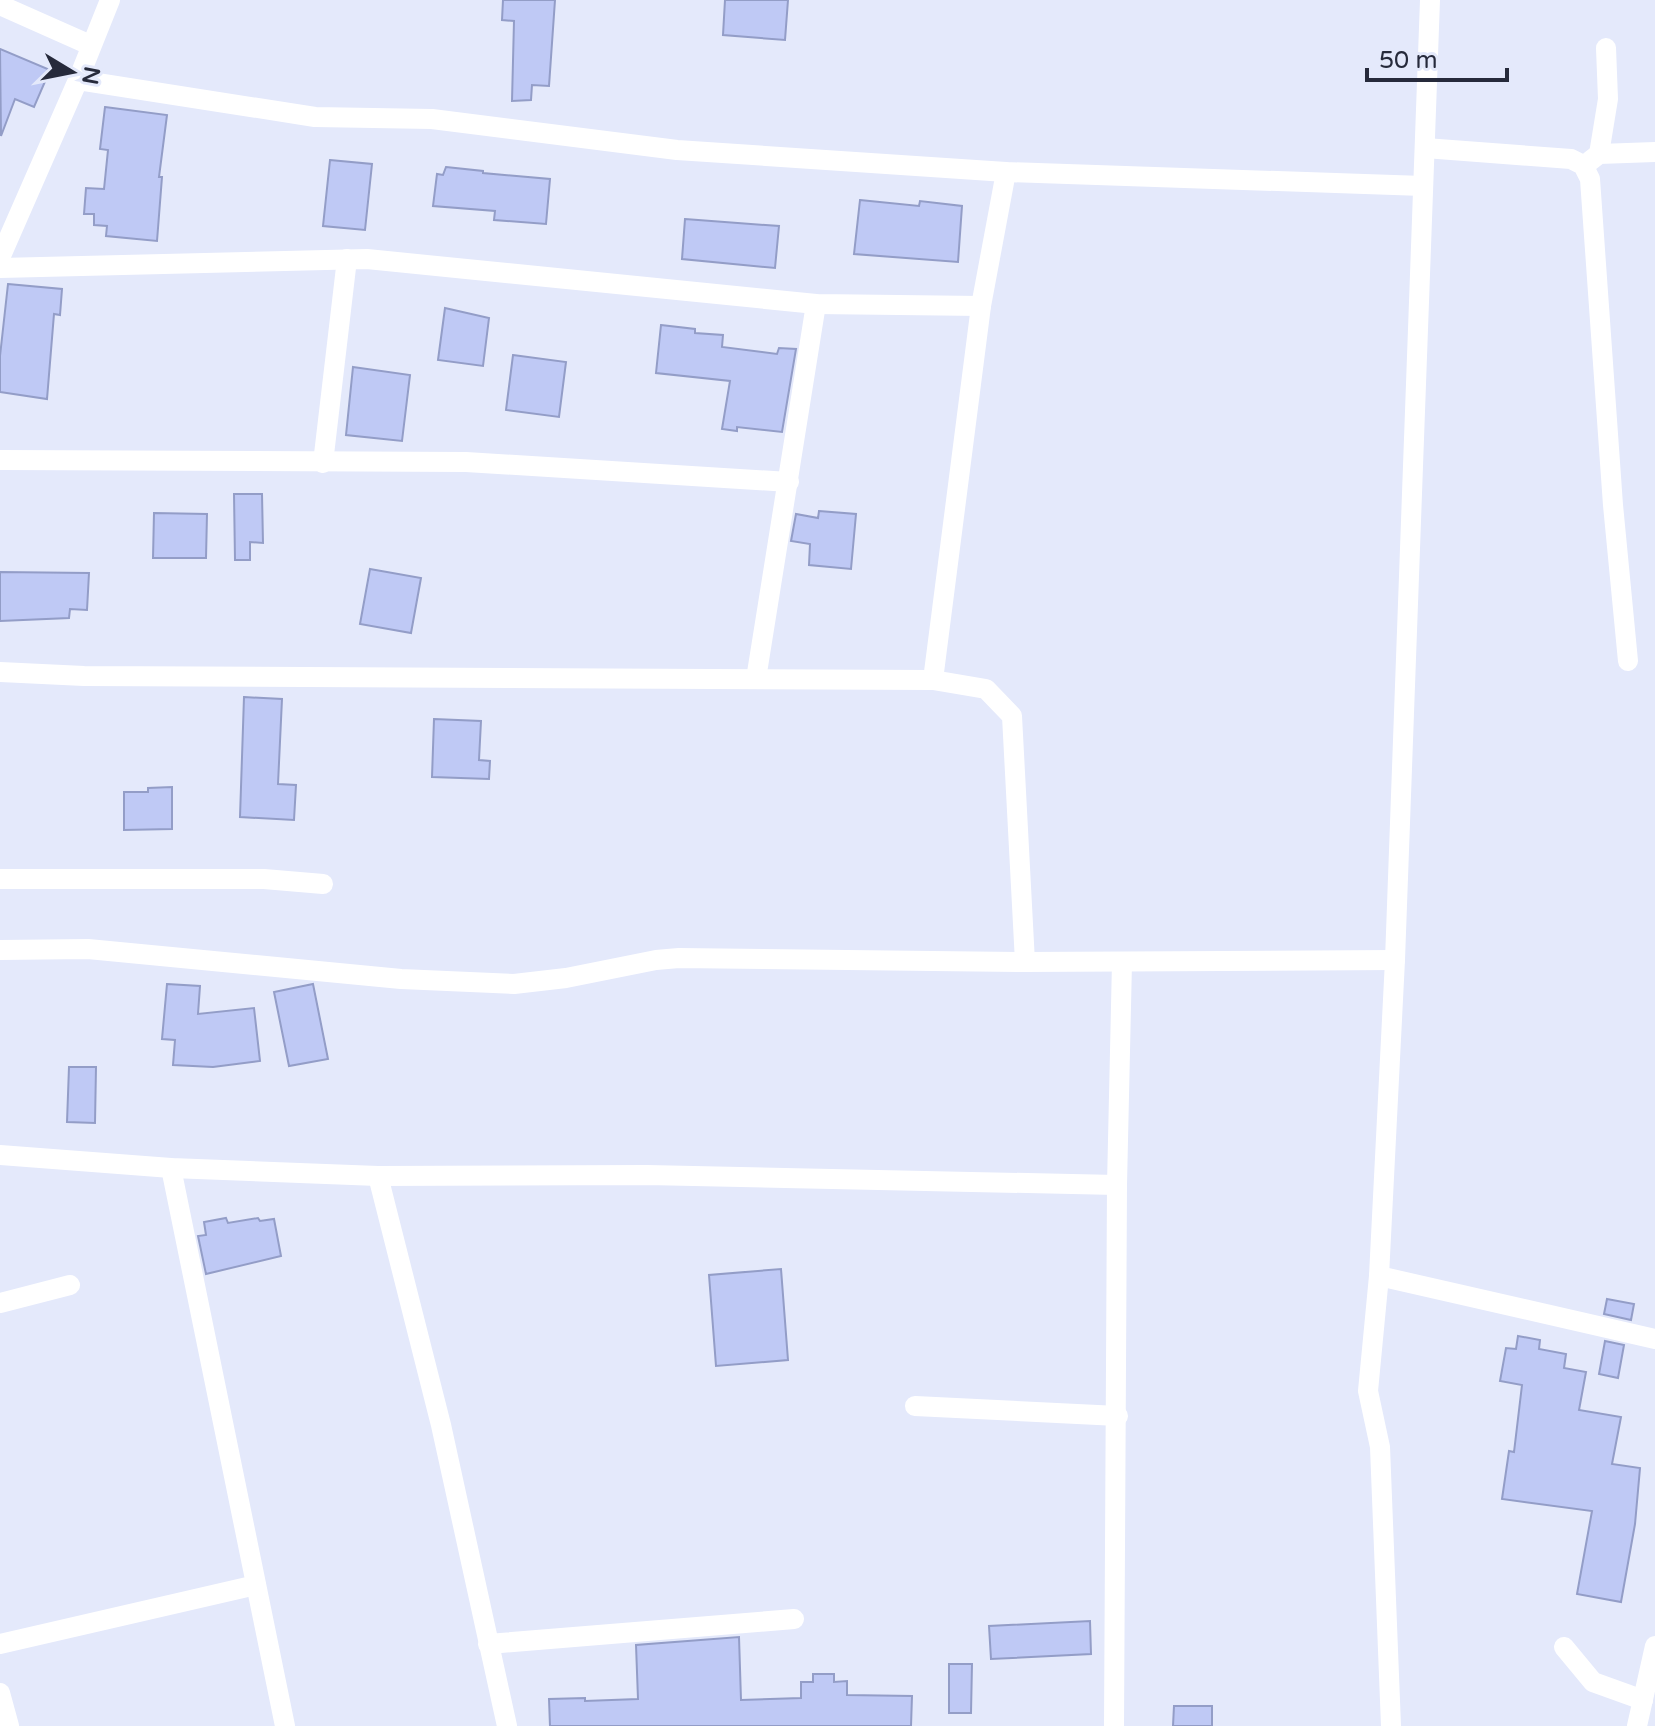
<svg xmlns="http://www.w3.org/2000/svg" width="1655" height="1726" viewBox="0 0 1655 1726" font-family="'Varela Round',sans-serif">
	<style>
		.building { fill: #bfc9f5; stroke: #939dc7; stroke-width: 2 }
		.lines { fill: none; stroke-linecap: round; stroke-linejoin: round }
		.minor { stroke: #fff; stroke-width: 20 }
	</style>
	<rect width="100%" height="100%" fill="#e4e9fb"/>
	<g class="building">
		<polygon points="503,0 555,0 549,86 532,85 531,100 512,101 514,21 502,20"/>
		<polygon points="725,0 788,0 785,40 723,35"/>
		<polygon points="0,49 50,70 34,107 15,99 1,136"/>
		<polygon points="105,107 167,115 159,177 162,177 157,241 106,236 107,226 94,225 94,214 84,214 86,188 104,189 108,150 100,149"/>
		<polygon points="330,160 372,164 365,230 323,226"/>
		<polygon points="446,167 483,171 483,173 550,179 546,224 494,220 495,211 433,206 437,174 443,175"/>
		<polygon points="860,200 919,206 920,201 962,206 958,262 854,254"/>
		<polygon points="685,219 779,226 775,268 682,259"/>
		<polygon points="8,284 62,289 60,315 54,314 47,399 0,392 0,356"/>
		<polygon points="445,308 489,318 483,366 438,360"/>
		<polygon points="661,325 695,329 695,333 723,335 722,347 777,354 779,348 796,349 782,432 737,427 737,431 722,429 730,381 656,373"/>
		<polygon points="513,355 566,362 559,417 506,410"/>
		<polygon points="353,367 410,375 402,441 346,435"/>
		<polygon points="234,494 262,494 263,543 250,542 250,560 235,560"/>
		<polygon points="819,511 856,514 851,569 809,565 810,544 791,541 796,514 818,518"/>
		<polygon points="154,513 207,514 206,558 153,558"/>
		<polygon points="370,569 421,578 411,633 360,624"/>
		<polygon points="0,572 89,573 87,610 70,609 69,618 0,621"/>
		<polygon points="244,697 282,699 278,784 296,785 294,820 240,817"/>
		<polygon points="434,719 481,721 479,760 490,761 489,779 432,777"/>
		<polygon points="172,787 172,829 124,830 124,792 148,792 148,788"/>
		<polygon points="167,984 200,986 198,1014 254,1008 260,1061 213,1067 173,1065 175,1040 162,1039"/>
		<polygon points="313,984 328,1059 289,1066 274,992"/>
		<polygon points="69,1067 96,1067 95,1123 67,1122"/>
		<polygon points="226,1218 228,1223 258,1218 260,1221 274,1219 281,1256 206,1274 198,1236 206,1235 204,1222"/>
		<polygon points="781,1269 788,1360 716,1366 709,1275"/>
		<polygon points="1607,1299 1634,1304 1631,1320 1604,1314"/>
		<polygon points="1518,1336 1540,1340 1539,1349 1566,1354 1564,1368 1586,1372 1579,1410 1621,1417 1612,1464 1640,1468 1635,1524 1621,1602 1577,1594 1592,1511 1502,1499 1509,1451 1514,1452 1522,1385 1500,1381 1506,1348 1516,1349"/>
		<polygon points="1605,1341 1624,1345 1618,1378 1599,1374"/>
		<polygon points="1090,1621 1091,1654 991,1659 989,1626"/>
		<polygon points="739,1637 741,1700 801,1698 801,1682 813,1682 813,1674 834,1674 834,1682 847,1681 847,1695 912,1696 911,1726 550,1726 549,1699 585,1698 585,1701 638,1699 636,1645"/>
		<polygon points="949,1664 972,1664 971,1713 949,1713"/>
		<polygon points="1174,1706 1212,1706 1212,1726 1173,1726"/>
	</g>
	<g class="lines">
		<g class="minor">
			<polyline points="0,5 90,45"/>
			<polyline points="78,80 315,117 432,119 677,150 1006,172 1423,186"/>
			<polyline points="1425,148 1571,159 1583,165 1590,179 1613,505 1628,661"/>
			<polyline points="1599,154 1608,99 1606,48"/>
			<polyline points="1590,161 1599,154 1655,152"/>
			<polyline points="0,258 78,80 110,0"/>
			<polyline points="0,268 367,259 816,304 981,306"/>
			<polyline points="0,460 466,462 789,482"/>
			<polyline points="323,463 347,259"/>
			<polyline points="0,672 84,676 933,680 986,689 1012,716 1025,962"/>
			<polyline points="756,679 816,304"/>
			<polyline points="933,680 981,306 1006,172"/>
			<polyline points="0,879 264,879 323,884"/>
			<polyline points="0,950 88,949 401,979 514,984 566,978 656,960 679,958 1025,962 1395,960"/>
			<polyline points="0,1155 171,1168 378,1176 647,1175 1117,1185"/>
			<polyline points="171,1168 285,1726"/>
			<polyline points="378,1176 441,1425 507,1726"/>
			<polyline points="1379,1276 1655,1339"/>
			<polyline points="0,1303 70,1285"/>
			<polyline points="915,1406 1118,1416"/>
			<polyline points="0,1644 256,1585"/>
			<polyline points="488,1644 794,1619"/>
			<polyline points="1564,1647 1593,1682 1643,1700"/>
			<polyline points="0,1693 9,1726"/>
			<polyline points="1114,1726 1117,1185 1122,962"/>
			<polyline points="1391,1726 1380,1447 1368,1391 1379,1276 1395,960 1430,0"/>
			<polyline points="1637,1726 1655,1646"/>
		</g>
	</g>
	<g transform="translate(72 72) rotate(100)" stroke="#e4e9fb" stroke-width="6" paint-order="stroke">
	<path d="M0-6L14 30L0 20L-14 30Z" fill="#262a3b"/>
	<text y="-12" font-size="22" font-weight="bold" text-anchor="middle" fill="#262a3b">N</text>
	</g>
	<path d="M1367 68v12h140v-12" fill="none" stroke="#262a3b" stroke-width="4"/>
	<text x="1379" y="68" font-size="24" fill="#262a3b" stroke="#e4e9fb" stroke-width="6" paint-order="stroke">50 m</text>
</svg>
